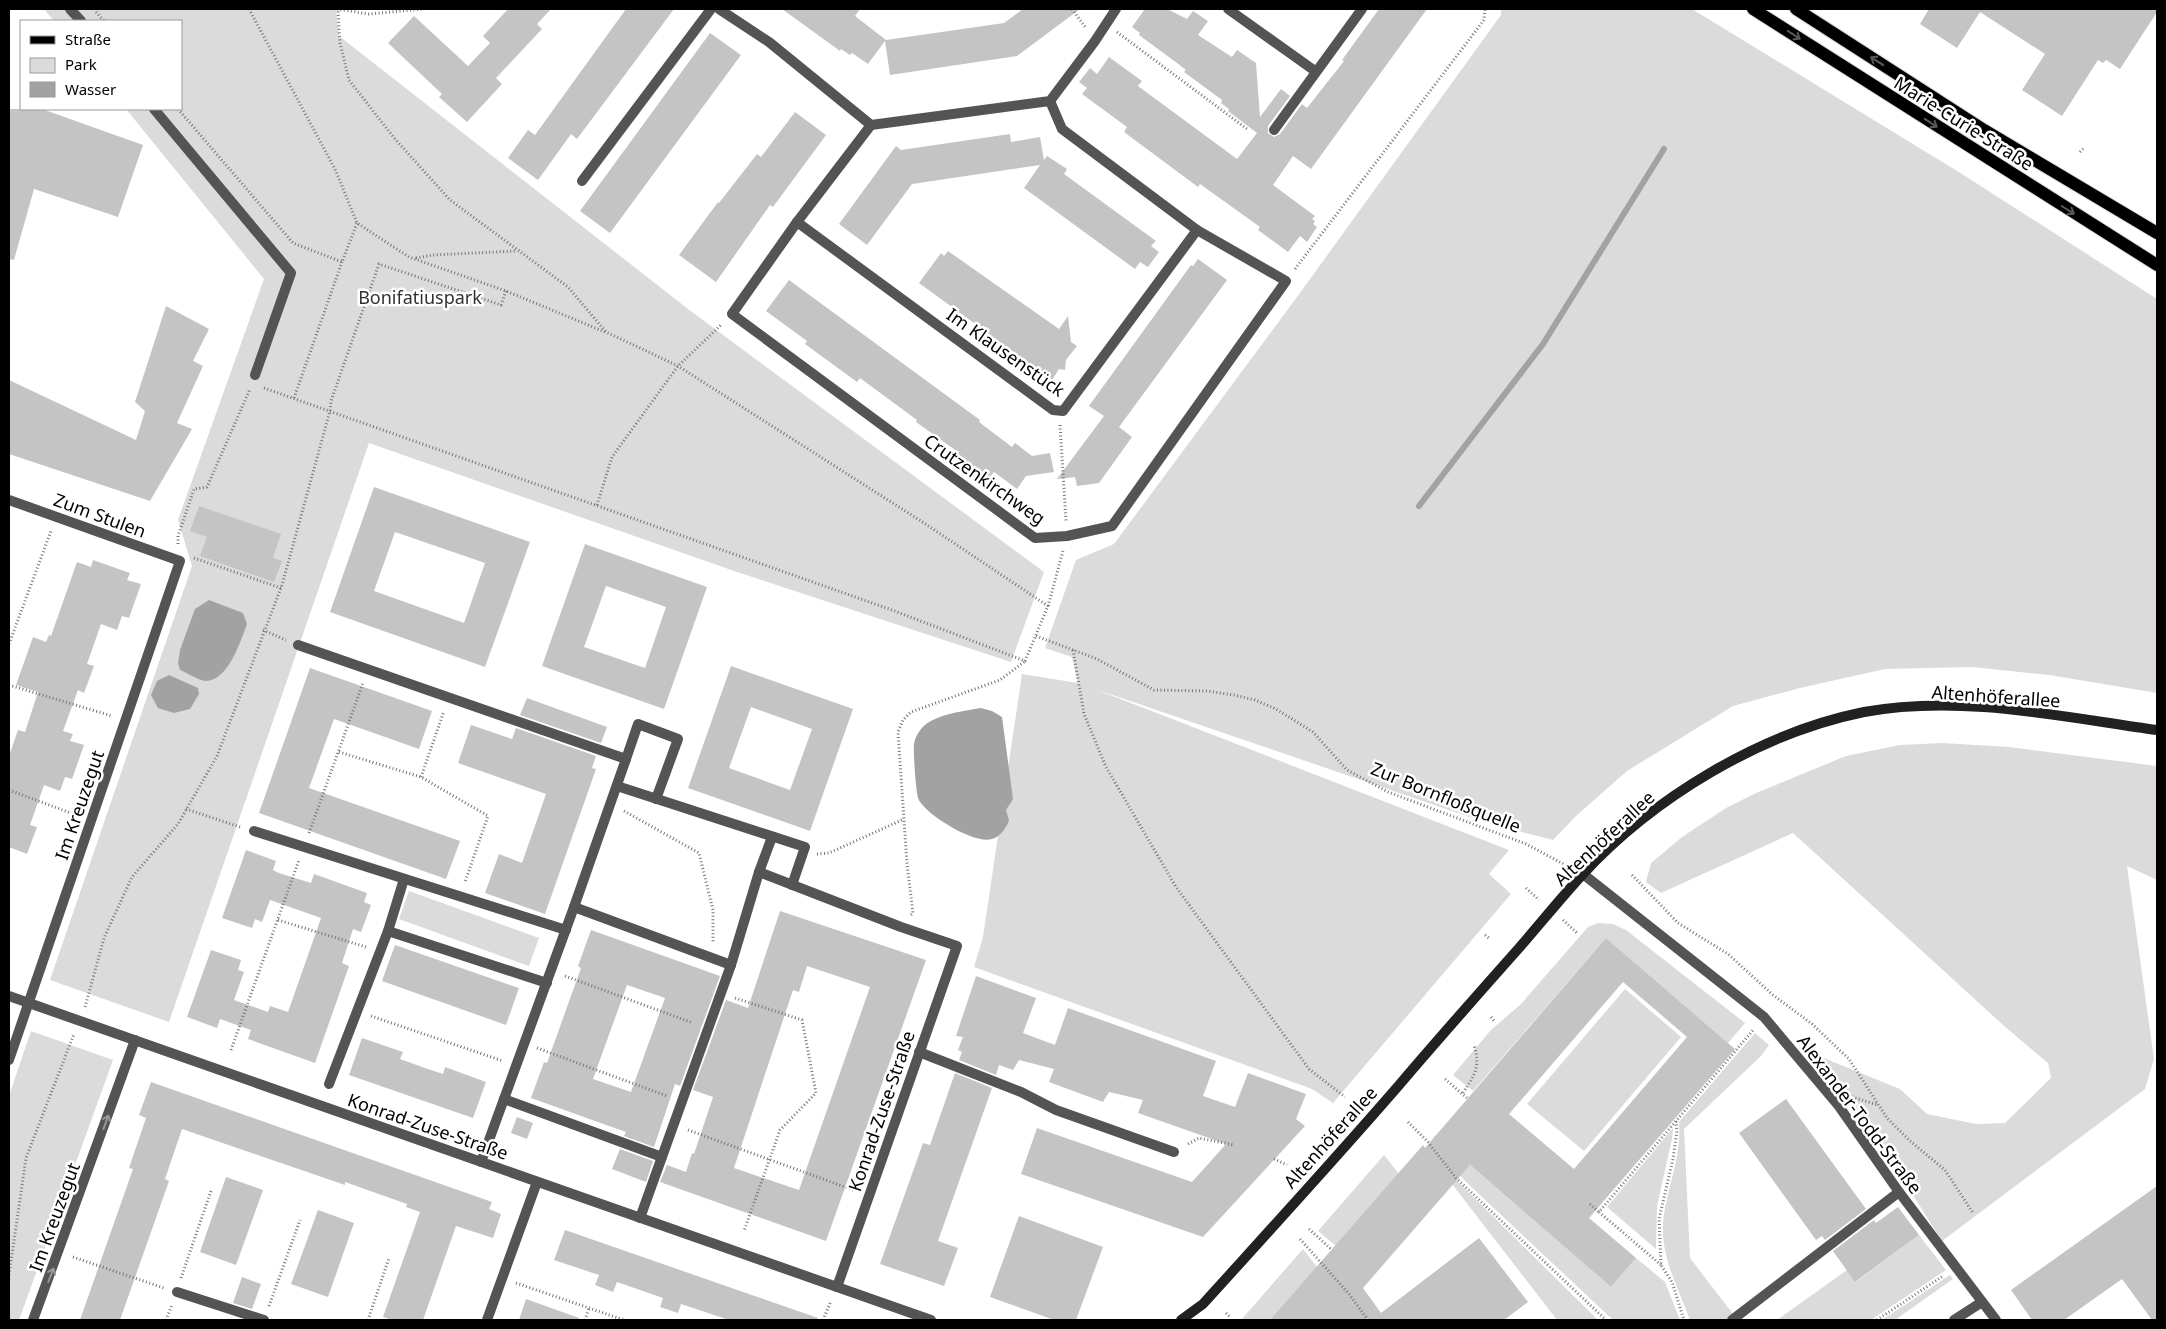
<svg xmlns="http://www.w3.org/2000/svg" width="2166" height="1329" viewBox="0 0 2166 1329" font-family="'Noto Sans',sans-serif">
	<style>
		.green { fill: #dbdbdb }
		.water { fill: #a2a2a2 }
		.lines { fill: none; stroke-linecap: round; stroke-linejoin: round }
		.stream { stroke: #a2a2a2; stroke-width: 6 }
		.building { fill: #c4c4c4; fill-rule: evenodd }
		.primary-casing { stroke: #dbdbdb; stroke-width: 14 }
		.path { stroke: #767676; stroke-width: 3; stroke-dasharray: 1 2.5; stroke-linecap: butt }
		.lane { stroke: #545454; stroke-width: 10 }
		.street { stroke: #545454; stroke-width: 10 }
		.secondary { stroke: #212121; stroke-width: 10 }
		.primary { stroke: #000; stroke-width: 12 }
		.oneway { stroke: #595959 }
		.oneway2 { stroke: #989898 }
		.labels { text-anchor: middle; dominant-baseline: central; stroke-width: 5; stroke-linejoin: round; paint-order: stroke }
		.street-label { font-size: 18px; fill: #000; stroke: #fff }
		.park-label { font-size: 18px; fill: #323232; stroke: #fff }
	</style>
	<rect width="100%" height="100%" fill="#fff"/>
	<g class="green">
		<polygon points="44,9 336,9 339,36 688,309 1044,572 1011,662 737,572 369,443 169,1022 50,980 192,566 178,520 264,279 126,109 181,109 181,21 54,21"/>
		<polygon points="1501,9 1692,9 1962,174 2157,299 2157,693 2049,675 1972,667 1885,669 1800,688 1733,706 1627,771 1576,816 1553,840 1484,822 1095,689 1509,850 1489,874 1511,894 1333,1103 1312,1089 974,967 983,937 1022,674 1078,683 1072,657 1045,648 1076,560 1114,544 1297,297 1501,15"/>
		<polygon points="1942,743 2009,747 2157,766 2157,880 2127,866 2154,1059 2145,1089 1942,1241 1861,1113 1804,1050 1900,1089 1927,1114 1976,1124 2005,1123 2051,1078 2048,1063 2003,1025 1793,833 1661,893 1646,882 1651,863 1682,837 1726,808 1756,793 1846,756 1900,745"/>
		<polygon points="409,891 539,938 529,966 399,919"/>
		<polygon points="1598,923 1613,924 1626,930 1745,1023 1728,1043 1606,938 1473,1091 1453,1075 1491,1030 1521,1004 1588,927"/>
		<polygon points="1625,989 1681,1037 1584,1151 1527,1104"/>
		<polygon points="31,1031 113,1060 19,1320 9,1320 9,1096"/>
		<path d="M1755 1033 1769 1045 1761 1056 1684 1129 1690 1258 1733 1314 1725 1320H1690C1679 1290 1661 1257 1663 1224 1666 1189 1682 1157 1679 1122Z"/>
		<polygon points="1673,1128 1672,1139 1657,1206 1656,1249 1607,1207"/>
		<polygon points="1435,1135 1611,1287 1636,1258 1665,1282 1680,1320 1613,1320 1465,1181 1432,1141"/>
		<polygon points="1384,1155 1399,1174 1336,1246 1318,1231"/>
		<polygon points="1455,1179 1598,1320 1557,1320 1452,1184"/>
		<polygon points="1919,1235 1946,1270 1871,1320 1777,1320 1847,1270 1856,1282"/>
		<polygon points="1303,1249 1317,1267 1270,1320 1241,1320"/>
		<polygon points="1950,1275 1953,1279 1895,1320 1882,1320"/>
	</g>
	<g class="water">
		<path d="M209 600 243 613 247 624C241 640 228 682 205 681 198 680 187 673 180 670L178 663 180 650 195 609Z"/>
		<polygon points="169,675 198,688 199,694 190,709 174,713 158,708 151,695 157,681"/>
		<path d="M981 708 992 711 1002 717 1013 799 1006 810 1009 820C1007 827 1000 837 992 839 975 845 924 814 918 798 916 791 913 751 914 744 915 736 922 726 929 722 944 713 964 711 981 708Z"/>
	</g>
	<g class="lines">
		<polyline class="stream" points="1419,506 1543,344 1664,149"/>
	</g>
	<g class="building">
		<polygon points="508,9 551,9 537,24 542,29 496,78 502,84 467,122 439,97 442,94 388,43 414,16 468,66 490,43 483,36"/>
		<polygon points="626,9 674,9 577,139 571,134 538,180 508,158 528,130 535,135"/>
		<polygon points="782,9 860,9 855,16 886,40 1004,23 1023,9 1080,9 1017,56 890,75 885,41 868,64 852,53 850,55 841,49 840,51"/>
		<polygon points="1145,9 1167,9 1187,19 1193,11 1208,21 1198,35 1232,57 1237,50 1256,63 1260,117 1281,89 1290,96 1268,126 1268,133 1274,137 1280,134 1302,104 1307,108 1344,61 1342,60 1379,9 1427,9 1311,169 1293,156 1273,185 1315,216 1312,219 1315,221 1313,224 1317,227 1307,242 1300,236 1288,252 1258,230 1260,227 1200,184 1198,187 1124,132 1127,127 1082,94 1087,88 1079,82 1090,68 1097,74 1109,57 1142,81 1138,86 1237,159 1257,133 1228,111 1229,109 1221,103 1222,100 1184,72 1186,70 1177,63 1139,35 1140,33 1132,27"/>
		<polygon points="1929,9 2157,9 2157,12 2120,69 2106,60 2103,63 2098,60 2062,116 2022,90 2045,54 1980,12 1957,48 1920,24"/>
		<polygon points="710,33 741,55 610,233 580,211"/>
		<polygon points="9,109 42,109 143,145 118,217 34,189 14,260 9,259"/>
		<polygon points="795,112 826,135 773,207 770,205 716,282 679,255 718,202 719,203 757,154 761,157"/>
		<polygon points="1010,134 1011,142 1040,137 1044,160 1047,156 1067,169 1064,174 1156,241 1151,246 1159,252 1148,267 1140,262 1135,269 1024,188 1040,165 912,184 867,245 839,224 896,146 901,150"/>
		<polygon points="948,251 1059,329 1068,316 1071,342 1077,346 1066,360 1065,370 1059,369 1052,380 919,283 941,253 944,256"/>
		<polygon points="1198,259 1227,280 1119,427 1132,437 1099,483 1077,486 1075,477 1057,479 1104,416 1089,406 1191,265 1193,266"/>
		<polygon points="789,280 980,420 979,422 1012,447 1015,443 1032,456 1050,453 1054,472 1026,476 1017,489 994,472 989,478 955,454 958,452 916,422 917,420 860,378 857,382 805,344 807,341 766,311"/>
		<polygon points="166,306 209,329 193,361 203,366 177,423 192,429 150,501 9,454 9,380 136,440 145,411 135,402"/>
		<path d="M374 487 530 542 485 667 330 612ZM395 532 485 563 464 623 374 591Z"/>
		<polygon points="199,506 281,534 273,558 282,561 274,582 200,556 207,537 190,531"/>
		<path d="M585 544 707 587 664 709 542 666ZM606 586 666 607 645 668 584 647Z"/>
		<polygon points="93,560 130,573 127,580 141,584 129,618 122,616 117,630 101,624 87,664 94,666 84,693 78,690 63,731 73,734 70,741 84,745 72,779 65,777 60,791 44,785 30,825 37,827 27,854 9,847 9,756 18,730 25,732 38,692 16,685 33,637 46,642 49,635 51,636 77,562 91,567"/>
		<path d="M731 666 853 709 810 831 688 788ZM751 707 812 729 790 790 729 768Z"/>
		<polygon points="310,668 432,711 419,749 334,719 309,788 460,841 446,879 259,813"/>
		<polygon points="527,698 607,727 601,743 520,715"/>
		<polygon points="471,725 512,739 516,728 596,756 592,768 596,769 545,914 485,893 499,854 522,863 546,794 458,763"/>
		<polygon points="246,850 276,861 273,870 279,873 311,883 314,874 367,893 364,902 371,905 361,932 353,929 342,963 349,966 315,1063 248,1039 251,1030 220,1019 217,1028 187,1017 211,950 241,960 238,970 244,972 234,1000 268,1012 270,1006 288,1012 321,918 270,900 262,922 255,919 252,928 222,918"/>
		<path d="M780 911 926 960 826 1241 660 1182 667 1165 686 1172 692 1153 694 1154 713 1097 693 1090 726 1000 748 1008ZM807 966 870 987 799 1190 734 1168 793 990 799 992Z"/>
		<path d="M591 930 720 976 680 1086 675 1084 654 1147 624 1136 626 1132 609 1126 531 1098 544 1062 547 1063 581 968 578 966ZM627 985 665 998 631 1092 593 1079Z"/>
		<path d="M1606 938 1735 1049 1589 1218 1636 1258 1611 1287 1470 1165 1363 1288 1381 1313 1479 1238 1528 1302 1504 1320H1270L1423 1145 1425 1148ZM1623 982 1687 1037 1574 1169 1509 1114Z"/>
		<polygon points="395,945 519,988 506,1025 382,981"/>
		<polygon points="976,976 1036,998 1023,1033 1055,1045 1068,1008 1216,1061 1203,1096 1235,1107 1248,1073 1306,1094 1296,1119 1305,1126 1203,1237 1021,1174 1037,1128 1192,1182 1226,1144 1138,1113 1143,1100 1109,1092 1103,1102 1049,1082 1054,1069 1019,1060 1013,1070 999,1065 996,1075 959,1060 962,1052 958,1050 963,1037 956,1036"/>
		<polygon points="362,1038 403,1052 400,1059 425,1068 443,1074 445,1067 486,1082 473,1118 349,1075"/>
		<polygon points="955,1073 992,1088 938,1241 958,1248 944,1286 880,1264 923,1143 930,1145"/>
		<polygon points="151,1082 492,1202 489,1209 501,1214 493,1238 456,1226 423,1320 393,1320 383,1317 420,1212 406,1207 407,1204 345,1182 345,1185 182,1129 165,1179 169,1181 120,1320 80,1320 133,1169 129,1168 146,1118 139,1115"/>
		<polygon points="1786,1099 1866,1209 1825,1240 1822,1236 1816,1240 1739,1133"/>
		<polygon points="517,1117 533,1123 527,1139 511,1133"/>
		<polygon points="620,1149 653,1161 646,1182 612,1169"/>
		<polygon points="226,1177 263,1190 236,1265 200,1252"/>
		<polygon points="2157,1186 2157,1320 2152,1320 2122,1279 2064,1320 2032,1320 2011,1290"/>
		<polygon points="1898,1207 1919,1235 1855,1282 1833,1251 1874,1220 1876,1223"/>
		<polygon points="318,1210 354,1223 328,1297 291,1284"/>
		<polygon points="1019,1216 1103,1247 1076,1320 1054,1320 990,1297"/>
		<polygon points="565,1230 818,1318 817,1320 729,1320 681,1304 678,1313 660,1307 663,1298 617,1282 613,1292 595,1285 599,1275 554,1260"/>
		<polygon points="242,1277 261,1284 252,1309 233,1303"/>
		<polygon points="526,1299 579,1318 579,1320 519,1320"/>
	</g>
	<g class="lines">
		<g class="primary-casing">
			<g id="primary">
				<polyline points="1753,9 2157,265"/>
				<polyline points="1796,9 1984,130 2157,233"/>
			</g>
		</g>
		<g class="path">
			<polyline points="249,9 336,171 357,223 409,257 506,291 605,332"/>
			<polyline points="337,9 369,14 423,9"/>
			<polyline points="1072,9 1086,28"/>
			<polyline points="96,12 104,21"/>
			<polyline points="1117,32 1247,129"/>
			<polyline points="178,109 293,243 342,262 357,223"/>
			<polyline points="2080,152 2084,148"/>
			<polyline points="416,258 433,255 517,251"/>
			<polyline points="1295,269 1484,20 1485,9"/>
			<polyline points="264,388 892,610 1025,661 1048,606 924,523 678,366 606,332 568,287 450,200 395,139 349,80 340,43 338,9"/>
			<polyline points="294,398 342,262"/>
			<polyline points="1060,425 1066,521"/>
			<polyline points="597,505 612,457 678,366 721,325"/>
			<polyline points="178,544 178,536 194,489 207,487 250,389"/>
			<polyline points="194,558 281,588"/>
			<polyline points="1048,606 1063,551"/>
			<polyline points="263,630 286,640"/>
			<polyline points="1036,636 1097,659 1154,690 1207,691 1234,695 1255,700 1276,709 1313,732 1347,770 1388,792 1526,844 1569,867"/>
			<polyline points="9,644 51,531"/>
			<polyline points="1073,650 1084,714 1106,767 1176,887 1309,1069 1345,1097"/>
			<polyline points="9,685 112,716"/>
			<polyline points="339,752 421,777 488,816 465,882"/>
			<polyline points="421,777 444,711"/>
			<polyline points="9,790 76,815"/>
			<polyline points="186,809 240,827"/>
			<polyline points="624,811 699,853 713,910 713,942"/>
			<polyline points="309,833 363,683"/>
			<polyline points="817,854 829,853 904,819"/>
			<polyline points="1632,875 1678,923 1728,954 1773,995 1812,1024 1849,1059 1887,1118 1910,1141 1945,1170 1973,1213"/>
			<polyline points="1526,888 1539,900"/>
			<polyline points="911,915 913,913 907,864 898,732 903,720 911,712 1000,680 1024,662"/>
			<polyline points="278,920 366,947"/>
			<polyline points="1563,920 1577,933"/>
			<polyline points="1485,935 1490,939"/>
			<polyline points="565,976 693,1023"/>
			<polyline points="735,998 802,1020 816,1093 780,1130 744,1231"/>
			<polyline points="85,1007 104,938 132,877 178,824 217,756 282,585 330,411 331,401 379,264 501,305 506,291"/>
			<polyline points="371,1016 503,1061"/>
			<polyline points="1491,1017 1495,1022"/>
			<polyline points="537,1048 667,1096"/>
			<polyline points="231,1050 299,860"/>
			<polyline points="1445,1079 1467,1098"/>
			<path d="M1463 1093C1474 1075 1481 1068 1474 1045"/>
			<polyline points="1852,1097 1878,1105"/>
			<polyline points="1676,1121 1677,1131 1673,1159 1659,1219 1661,1265 1672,1282 1684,1320"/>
			<polyline points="1408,1122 1428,1142 1456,1178 1606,1320"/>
			<polyline points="688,1130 856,1191"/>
			<polyline points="1188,1144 1199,1138 1234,1145"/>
			<polyline points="1274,1159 1287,1165"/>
			<polyline points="1590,1204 1599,1212"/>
			<polyline points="1309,1229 1332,1250"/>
			<polyline points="1300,1239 1349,1294 1368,1320"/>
			<polyline points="73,1257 164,1288"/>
			<polyline points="1661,1265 1599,1212 1754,1029"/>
			<polyline points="9,1275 26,1158 74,1034"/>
			<polyline points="181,1278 211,1191"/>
			<polyline points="516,1283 624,1320"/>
			<polyline points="269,1306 300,1220"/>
			<polyline points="1226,1313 1230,1317"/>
			<polyline points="166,1320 172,1305"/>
			<polyline points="368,1320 389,1258"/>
			<polyline points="585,1320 589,1308"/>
			<polyline points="823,1320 831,1301"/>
			<polyline points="1877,1320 1943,1276"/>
		</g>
		<g class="lane">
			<polyline points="1228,9 1315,71"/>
			<polyline points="1274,130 1362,9"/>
			<polyline points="1583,874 1764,1017 1838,1105 1899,1192 1996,1320"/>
			<polyline points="1732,1320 1899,1192"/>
			<polyline points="1954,1320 1982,1302"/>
		</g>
		<g class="street">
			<polyline points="70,9 81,21"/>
			<polyline points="719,9 769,42 871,125 1050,101 1095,41 1116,9"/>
			<polyline points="154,109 291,273 255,375"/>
			<polyline points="871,125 797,222 732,314 1035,538 1067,536 1112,526 1286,281 1197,230 1062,129 1050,101"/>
			<polyline points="582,181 711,9"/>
			<polyline points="797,222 1053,410 1063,411 1197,230"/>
			<polyline points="9,500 180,561 9,1060"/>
			<polyline points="298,645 626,759 574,907"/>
			<polyline points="626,759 638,724 678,739 656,799"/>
			<polyline points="617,786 805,847 792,885"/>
			<polyline points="254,831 566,930"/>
			<polyline points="759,872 772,837"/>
			<polyline points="388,931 547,983"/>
			<polyline points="9,996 931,1320"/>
			<polyline points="919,1052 1021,1092 1056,1110 1174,1152"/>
			<polyline points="329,1084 388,931 404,879"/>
			<polyline points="504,1099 662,1157"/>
			<polyline points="481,1162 574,907 731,965"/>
			<polyline points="640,1218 731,965 759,872 901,927 957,946 837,1287"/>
			<polyline points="177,1292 264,1320"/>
			<polyline points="33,1320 135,1040"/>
			<polyline points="487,1320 537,1182"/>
		</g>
		<path class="secondary" d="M1181 1320 1203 1304C1269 1231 1336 1158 1400 1084 1439 1038 1479 993 1519 948 1540 924 1560 899 1582 875 1653 798 1760 733 1864 712 1960 694 2062 717 2157 730"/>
		<use href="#primary" class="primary"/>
	</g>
	<defs><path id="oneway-shaft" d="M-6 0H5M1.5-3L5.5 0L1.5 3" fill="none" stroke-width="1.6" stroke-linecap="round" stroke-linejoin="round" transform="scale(1.25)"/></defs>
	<g class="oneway">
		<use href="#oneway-shaft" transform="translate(1794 35) rotate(33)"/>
		<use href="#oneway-shaft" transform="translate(1877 61) rotate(-147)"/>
		<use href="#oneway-shaft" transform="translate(1931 123) rotate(33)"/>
		<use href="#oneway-shaft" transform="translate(2068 210) rotate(32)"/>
	</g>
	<g class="oneway2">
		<use href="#oneway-shaft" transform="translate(106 1122) rotate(-70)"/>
		<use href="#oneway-shaft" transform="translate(51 1275) rotate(-69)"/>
	</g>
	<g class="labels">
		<g class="street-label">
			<text transform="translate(1964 123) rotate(32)">Marie-Curie-Straße</text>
			<text transform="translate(1006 352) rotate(35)">Im Klausenstück</text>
			<text transform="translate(985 479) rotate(35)">Crutzenkirchweg</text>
			<text transform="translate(100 515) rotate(20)">Zum Stulen</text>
			<text transform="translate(1996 696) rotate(4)">Altenhöferallee</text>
			<text transform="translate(1446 797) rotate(22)">Zur Bornfloßquelle</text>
			<text transform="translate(79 805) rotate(-71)">Im Kreuzegut</text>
			<text transform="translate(1604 838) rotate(-43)">Altenhöferallee</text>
			<text transform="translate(881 1111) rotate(-71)">Konrad-Zuse-Straße</text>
			<text transform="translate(1860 1114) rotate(53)">Alexander-Todd-Straße</text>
			<text transform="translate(428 1126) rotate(19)">Konrad-Zuse-Straße</text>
			<text transform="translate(1330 1137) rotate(-48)">Altenhöferallee</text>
			<text transform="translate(54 1217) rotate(-70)">Im Kreuzegut</text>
		</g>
		<g class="park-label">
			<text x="420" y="297">Bonifatiuspark</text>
		</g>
	</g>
	<rect width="2166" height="1329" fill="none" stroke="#000000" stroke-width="20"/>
	<rect x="20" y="20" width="162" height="90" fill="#ffffff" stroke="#999999"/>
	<rect x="30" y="36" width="25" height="8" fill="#000000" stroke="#999999"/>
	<text x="65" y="45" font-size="15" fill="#000000">Straße</text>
	<rect x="30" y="58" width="25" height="15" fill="#dbdbdb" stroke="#999999"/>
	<text x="65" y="70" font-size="15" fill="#000000">Park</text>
	<rect x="30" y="82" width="25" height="15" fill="#a2a2a2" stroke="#999999"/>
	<text x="65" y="95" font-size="15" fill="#000000">Wasser</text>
</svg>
